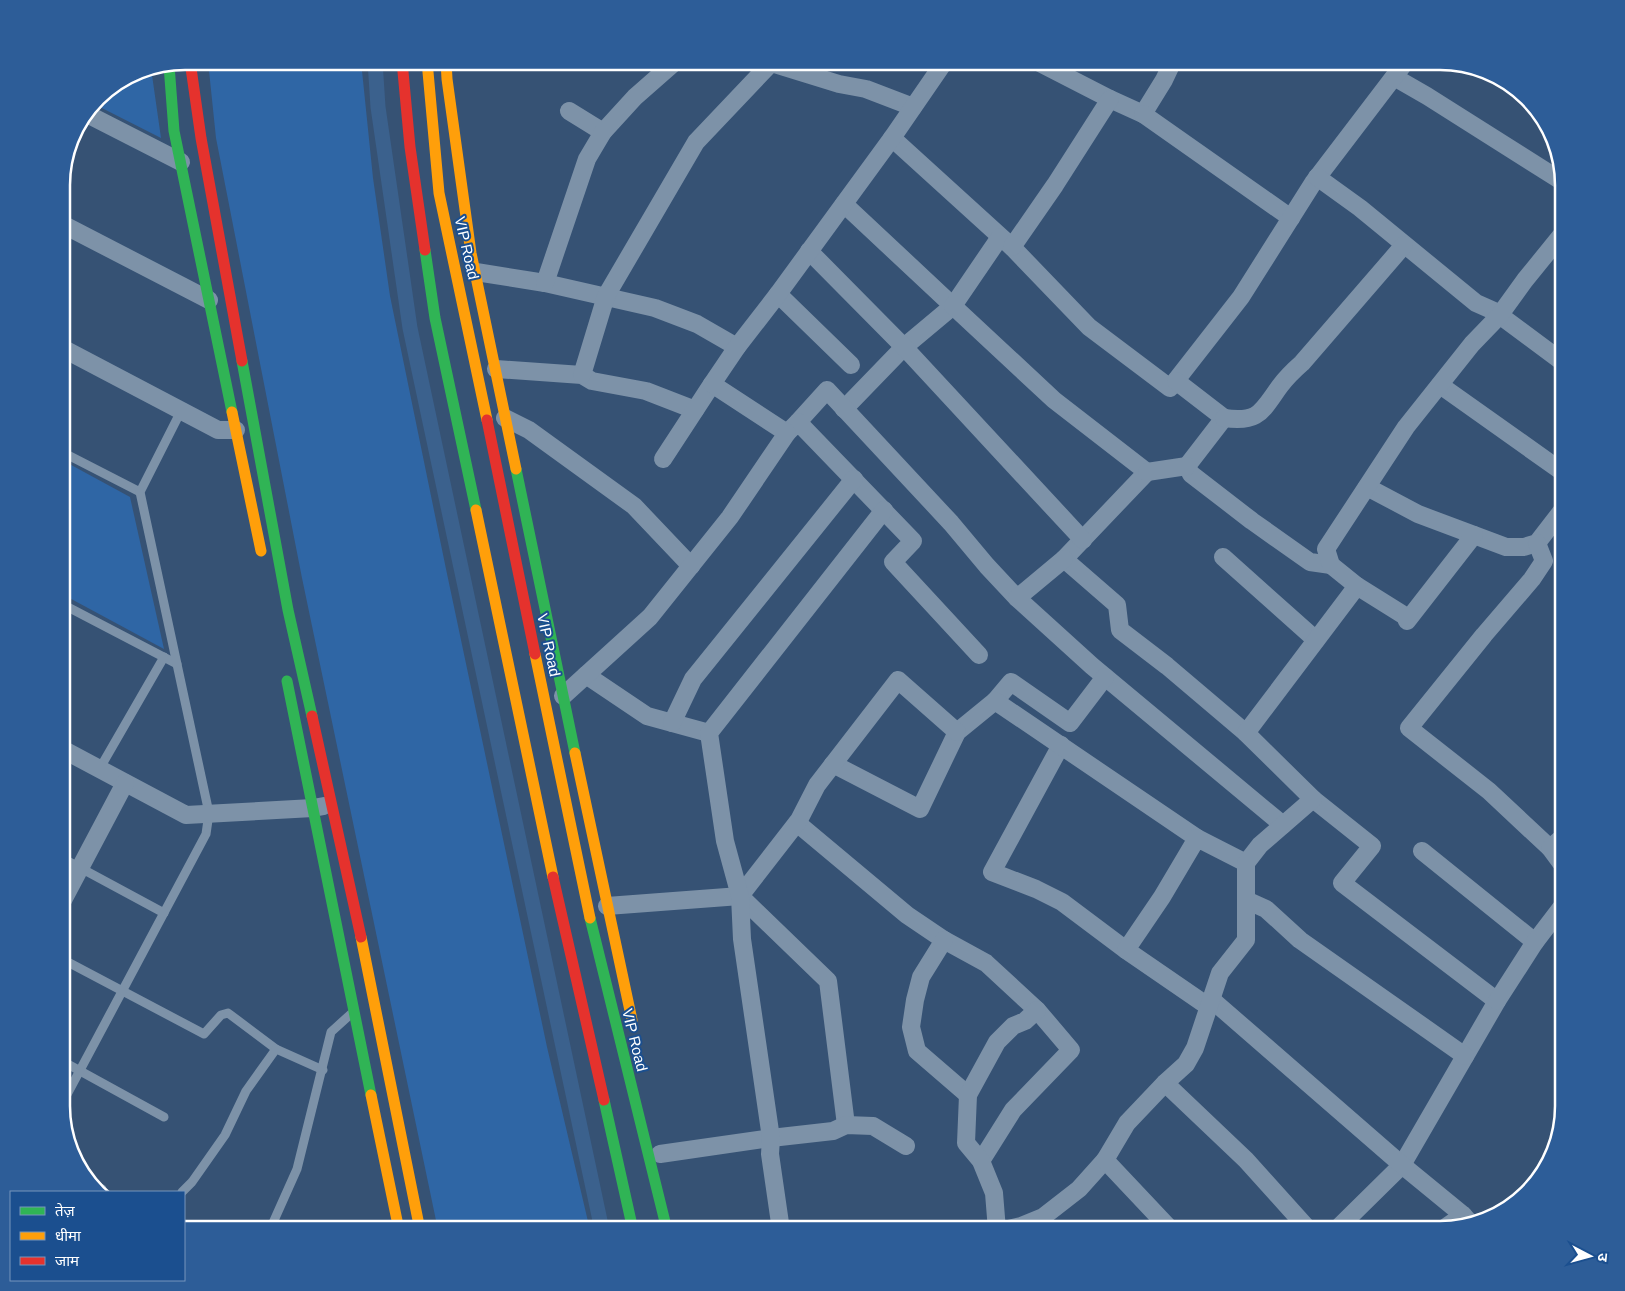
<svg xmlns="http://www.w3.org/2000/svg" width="1625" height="1291" viewBox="0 0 1625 1291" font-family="Helvetica,'Noto Sans Devanagari',sans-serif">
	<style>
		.green { fill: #2f66a5 }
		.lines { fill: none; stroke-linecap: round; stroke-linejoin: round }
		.canal { stroke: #3b618d; stroke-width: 15 }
		.lane { stroke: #7d92a8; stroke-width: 9 }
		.street { stroke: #7d92a8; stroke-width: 18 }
		.fast { stroke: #30b455; stroke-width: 11 }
		.slow { stroke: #ff9f0a; stroke-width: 11 }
		.jam { stroke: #e5322d; stroke-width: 11 }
		.labels { text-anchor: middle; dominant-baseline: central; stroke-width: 4; stroke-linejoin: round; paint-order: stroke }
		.street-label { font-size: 15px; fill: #fff; stroke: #1b4f8f }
		.rim { fill: none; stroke: #fff; stroke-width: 2.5 }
	</style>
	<rect width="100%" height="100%" fill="#365274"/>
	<g class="green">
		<polygon points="208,61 361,61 373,178 390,296 446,569 547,1047 590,1230 438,1230 302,578 216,138"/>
		<path d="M151 68 161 138 94 104C107 87 129 72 151 68Z"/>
		<polygon points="62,460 130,497 164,649 62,594"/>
	</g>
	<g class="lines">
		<polyline class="canal" points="375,61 378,107 410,328 602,1230"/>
		<g class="lane">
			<polyline points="62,452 140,492"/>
			<polyline points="62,604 177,664"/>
			<polyline points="100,768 164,657"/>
			<polyline points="62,858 164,913"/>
			<polyline points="62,959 204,1034 221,1015 228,1013 276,1049"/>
			<polyline points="62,1061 164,1117"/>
			<polyline points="62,1104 206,834 209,813 140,492 181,411"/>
			<polyline points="91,1183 102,1189"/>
			<polyline points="182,1192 192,1182 225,1135 246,1091 276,1049 323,1070"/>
			<polyline points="268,1230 272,1225 297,1169 331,1032 352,1013"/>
		</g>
		<g class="street">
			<polyline points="1036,61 1110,99 1143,114 1164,80 1173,61"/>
			<polyline points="771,63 839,84 866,89 913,107"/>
			<polyline points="1394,77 1427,96 1563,182"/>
			<polyline points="569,111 603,132"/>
			<polyline points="87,114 181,162"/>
			<polyline points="1143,114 1291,218"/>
			<polyline points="892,138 1012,247 1089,327 1170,388 1241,297 1313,183 1406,61"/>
			<polyline points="1317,177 1360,208 1476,303 1494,311 1564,363"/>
			<polyline points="844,204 953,306 904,347 844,409"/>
			<polyline points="62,224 209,300"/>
			<polyline points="1000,237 953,306 1054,400 1147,472 1064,559 1117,605 1120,630 1167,666 1246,733"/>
			<polyline points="1012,247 1055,185 1110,99"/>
			<polyline points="809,251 904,347 1083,540"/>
			<polyline points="476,272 545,283 655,308 697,324 737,347"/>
			<polyline points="545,283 587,159 603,132 635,97 676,61"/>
			<polyline points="778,294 851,365"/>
			<polyline points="62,348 218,430 236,430"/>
			<polyline points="496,369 582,375 592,381 646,391 695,410"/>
			<polyline points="582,375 606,296 696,142 771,63 769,61"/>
			<polyline points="1176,381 1224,418 1187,466 1191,474 1252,521 1310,562 1331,565"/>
			<polyline points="1440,385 1564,473"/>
			<polyline points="505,418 529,430 634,506 691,566"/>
			<path d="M1224 418C1259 423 1261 412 1280 386 1286 378 1294 370 1302 363L1404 245"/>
			<polyline points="798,422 827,390 951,523 987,566 1017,598"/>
			<polyline points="787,433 798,422 913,541 893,562 979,655"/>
			<polyline points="663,459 712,384"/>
			<polyline points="1147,472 1187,466"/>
			<polyline points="1367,487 1418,514 1506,547 1524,547 1537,543 1564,508"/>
			<polyline points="1537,543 1544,561 1532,579 1484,635 1409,728 1489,791 1550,848 1564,867"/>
			<polyline points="1223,557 1316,640"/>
			<polyline points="1064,559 1017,598 1092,666 1283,825"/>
			<polyline points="1357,586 1405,616 1407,621 1474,535"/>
			<polyline points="586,675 647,716 709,733"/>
			<polyline points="563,696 650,617 730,517 787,433 712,384 737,347 778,294 892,138 945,61"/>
			<polyline points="995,701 1011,682 1070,723 1105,677"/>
			<polyline points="672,723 693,679 854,479"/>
			<polyline points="1061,745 992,872 1036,889 1062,902 1126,950"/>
			<polyline points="62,749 186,815 313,808 324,806"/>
			<polyline points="833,764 920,809 957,732 995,701 1197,838"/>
			<polyline points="1313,799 1372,846 1342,883 1497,1001 1402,1165 1336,1230"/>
			<polyline points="797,823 907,915 944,940 986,963 1037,1010 1071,1050 1013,1110 981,1161"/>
			<polyline points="1550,848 1564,836"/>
			<polyline points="1422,851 1535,942"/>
			<polyline points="740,896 828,981 846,1125"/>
			<polyline points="1246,900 1266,909 1300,940 1465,1056"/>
			<polyline points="62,902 125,783"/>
			<polyline points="607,906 740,896 799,820 817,785 898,680 957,732"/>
			<polyline points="944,940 921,977 915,1000 911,1027 917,1051 968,1095"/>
			<polyline points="1211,999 1402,1165 1463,1215 1470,1223"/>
			<polyline points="1497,1001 1535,942 1564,904"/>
			<polyline points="1209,1007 1126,950 1162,897 1197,838 1246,863"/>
			<polyline points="1165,1083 1246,1160 1309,1230"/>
			<polyline points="660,1154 771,1138 833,1131 846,1125 873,1126 906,1146"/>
			<polyline points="1443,1229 1463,1215"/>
			<polyline points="781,1230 770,1154 771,1138 742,939 740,896 725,841 709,733 884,510"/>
			<polyline points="997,1230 994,1193 981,1161 966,1143 968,1095 997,1042 1013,1026 1025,1021 1037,1010"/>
			<polyline points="1004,1230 1021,1226 1043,1217 1079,1189 1105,1160"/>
			<polyline points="1171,1230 1105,1160 1127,1123 1165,1083 1186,1064 1195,1048 1220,973 1246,940 1246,863 1260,845 1313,799 1246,733 1357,586 1331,565 1326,549 1406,427 1472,344 1499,316 1525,280 1564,232"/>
		</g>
		<g class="fast">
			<polyline points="169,65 174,131 232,412"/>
			<polyline points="425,250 435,318 476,510"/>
			<polyline points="242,361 288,610 312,716"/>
			<polyline points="516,469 575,753"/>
			<polyline points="287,681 371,1095"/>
			<polyline points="590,918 667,1230"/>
			<polyline points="604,1100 633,1230"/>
		</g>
		<g class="slow">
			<polyline points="427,61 439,193 487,420"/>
			<polyline points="446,61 447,79 471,253 516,469"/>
			<polyline points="232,412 261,551"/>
			<polyline points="476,510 553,877"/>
			<polyline points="535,654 590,918"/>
			<polyline points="575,753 632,1020"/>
			<polyline points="361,937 420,1230"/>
			<polyline points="371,1095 399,1230"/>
		</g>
		<g class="jam">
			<polyline points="190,61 201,138 242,361"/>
			<polyline points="402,61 410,147 425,250"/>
			<polyline points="487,420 535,654"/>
			<polyline points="312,716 361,937"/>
			<polyline points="553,877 604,1100"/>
		</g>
	</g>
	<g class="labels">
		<g class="street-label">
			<text transform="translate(467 248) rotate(77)">VIP Road</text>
			<text transform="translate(549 645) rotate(78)">VIP Road</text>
			<text transform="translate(635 1040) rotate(76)">VIP Road</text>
		</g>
	</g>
	<path d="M0 0H1625V1291H0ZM185 70H1440A115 115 0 0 1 1555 185V1106A115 115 0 0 1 1440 1221H185A115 115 0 0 1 70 1106V185A115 115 0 0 1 185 70Z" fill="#2d5d98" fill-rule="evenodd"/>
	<path class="rim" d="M185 70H1440A115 115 0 0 1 1555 185V1106A115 115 0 0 1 1440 1221H185A115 115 0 0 1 70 1106V185A115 115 0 0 1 185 70Z"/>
	<rect x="10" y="1191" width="175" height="90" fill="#1b4f8f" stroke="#7695bc"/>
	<rect x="20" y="1207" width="25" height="8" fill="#30b455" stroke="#7695bc"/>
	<text x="55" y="1216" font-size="15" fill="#ffffff">तेज़</text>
	<rect x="20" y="1232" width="25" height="8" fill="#ff9f0a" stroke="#7695bc"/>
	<text x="55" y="1241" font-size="15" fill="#ffffff">धीमा</text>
	<rect x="20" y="1257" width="25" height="8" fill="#e5322d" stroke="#7695bc"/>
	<text x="55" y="1266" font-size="15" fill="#ffffff">जाम</text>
	<g transform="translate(1590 1256) rotate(96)" stroke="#1b4f8f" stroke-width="4" paint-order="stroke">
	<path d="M0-4L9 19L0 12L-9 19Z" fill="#ffffff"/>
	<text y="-8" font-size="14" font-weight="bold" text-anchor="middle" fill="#ffffff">उ</text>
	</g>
</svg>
